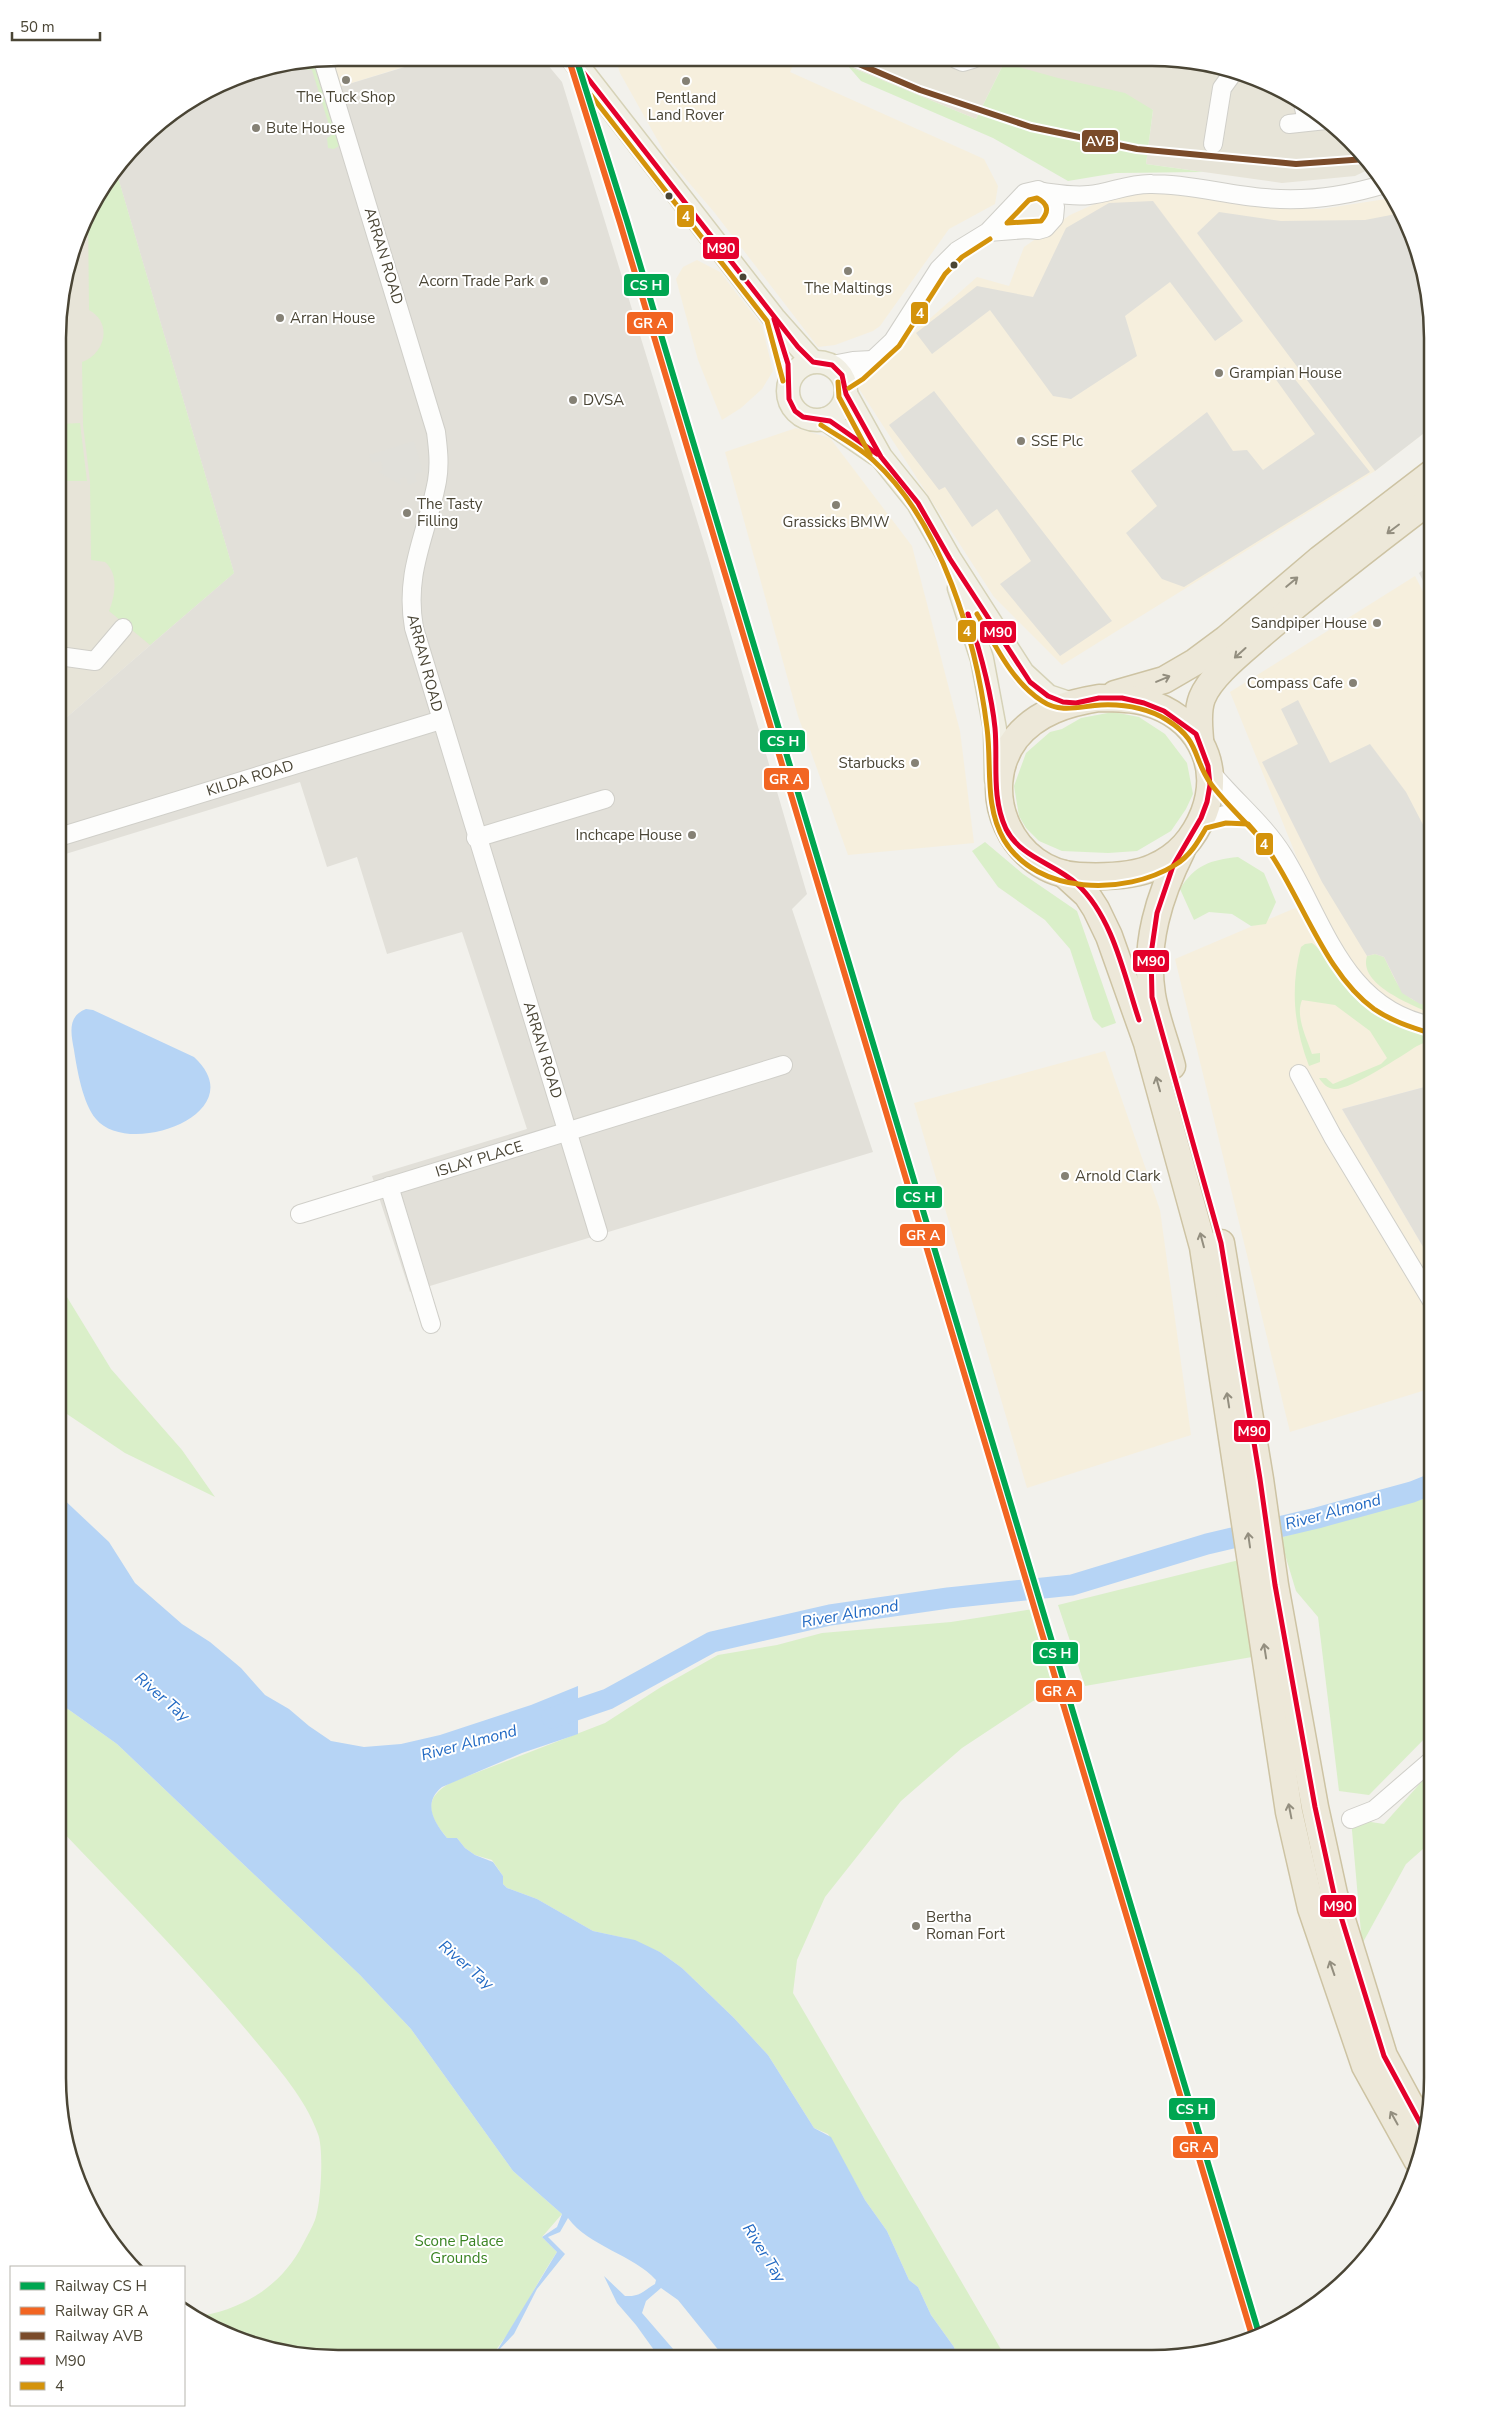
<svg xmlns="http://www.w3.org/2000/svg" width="1490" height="2416" viewBox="0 0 1490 2416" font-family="'Nunito Sans',sans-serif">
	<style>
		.residential { fill: #e7e4d8 }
		.commercial { fill: #f6efdd }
		.industrial { fill: #e2e0d9 }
		.green { fill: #daefc9 }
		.parking { fill: #e1e0da }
		.water { fill: #b6d4f5 }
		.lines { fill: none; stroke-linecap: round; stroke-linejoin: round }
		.river { stroke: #b6d4f5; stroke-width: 21 }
		.minor-casing { stroke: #d0cfc9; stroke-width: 20 }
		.major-casing { stroke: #d6d2b7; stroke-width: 25 }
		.highway-casing { stroke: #cdc3a3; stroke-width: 29 }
		.minor { stroke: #fdfdfc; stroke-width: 18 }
		.major { stroke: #f1efe4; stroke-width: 22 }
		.highway { stroke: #ede8d9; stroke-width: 26 }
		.bus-1-casing { stroke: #fff; stroke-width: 9 }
		.bus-2-casing { stroke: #fff; stroke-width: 9 }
		.bus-1 { stroke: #e4002b; stroke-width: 5 }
		.bus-2 { stroke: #d4930b; stroke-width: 5 }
		.rail-1-casing { stroke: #fff; stroke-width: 10 }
		.rail-2-casing { stroke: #fff; stroke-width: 10 }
		.rail-3-casing { stroke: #fff; stroke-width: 10 }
		.rail-1 { stroke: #00a651; stroke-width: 6 }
		.rail-2 { stroke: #f26522; stroke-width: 6 }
		.rail-3 { stroke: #7a4b2a; stroke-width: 6 }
		.oneway { stroke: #938e7f }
		.poi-dot { fill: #858175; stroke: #fff; stroke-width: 2 }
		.bus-dot { fill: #4a4535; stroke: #fff; stroke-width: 2 }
		.labels { text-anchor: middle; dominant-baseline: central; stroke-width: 4; stroke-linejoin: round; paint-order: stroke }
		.poi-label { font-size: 15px; fill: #4a4535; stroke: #fff; text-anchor: start }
		.street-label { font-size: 15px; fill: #4a4535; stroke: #fff }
		.park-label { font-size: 15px; fill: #398321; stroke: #fff }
		.water-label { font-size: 16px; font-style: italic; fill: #2169c3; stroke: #fff }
		.rim { fill: none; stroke: #4a4535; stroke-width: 2.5 }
		.line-badge { stroke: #fff; stroke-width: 2 }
		.badge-label { font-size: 14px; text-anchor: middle; font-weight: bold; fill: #fff }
	</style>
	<rect width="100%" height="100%" fill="#f2f1ec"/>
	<g class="residential">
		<polygon points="837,59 1189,60 1260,79 1323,116 1374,167 1355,176 1282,183 1146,164 1153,110 1004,63 976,119 848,66"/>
		<polygon points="117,174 234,573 59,724 60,301 87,214"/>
	</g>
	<g class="commercial">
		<polygon points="338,58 432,58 339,87 328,59"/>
		<polygon points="615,58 796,59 790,72 984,159 998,186 995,204 949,229 880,326 873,331 835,345 818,347 714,212 667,157 620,73"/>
		<polygon points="1172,191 1256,206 1321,209 1392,198 1411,231 1432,338 1432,427 1375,471 1062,665 994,597 856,384 977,277 1009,286 1024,247 1070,215 1110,197"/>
		<polygon points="697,260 720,272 762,326 773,371 762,389 741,408 722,420 698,360 676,279 683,267"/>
		<polygon points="796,428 830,438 912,546 960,731 974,843 848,855 798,716 725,452"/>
		<polygon points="1415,576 1432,609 1432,1085 1342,1109 1432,1262 1432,1388 1290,1432 1175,959 1314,900 1230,692"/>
		<polygon points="1105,1051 1160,1210 1191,1435 1027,1488 914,1103"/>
	</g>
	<g class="industrial">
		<polygon points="434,58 542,58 562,82 708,556 807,894 792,909 873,1152 410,1292 372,1176 527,1129 462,932 387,954 357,857 327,867 300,782 59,856 59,724 234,573 117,174 147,135 167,129 165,120 231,79 328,60 339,87"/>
		<polygon points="1432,564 1432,598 1419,573"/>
		<polygon points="59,894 66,926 59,929"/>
		<polygon points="1432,1085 1432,1262 1342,1109"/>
	</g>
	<g class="green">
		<polygon points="313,62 339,146 334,149 328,148 327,138 332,135 312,70 303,69 301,65"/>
		<polygon points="1004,63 1058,78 1125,93 1153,110 1146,164 1203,172 1116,173 1068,181 993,138 861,81 848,66 976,119"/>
		<polygon points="165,120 167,129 147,135 153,127"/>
		<path d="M117 174 234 573 150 645 109 611C115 596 119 574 105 562L91 560 90 481 83 425 82 362C105 354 113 323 89 310L88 212Z"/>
		<polygon points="80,423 87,481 60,481 60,424"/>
		<polygon points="1113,712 1139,717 1165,734 1187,763 1193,794 1186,809 1171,831 1137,851 1108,853 1062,851 1039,841 1026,828 1019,816 1014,786 1026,753 1050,732 1062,729 1081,718"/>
		<polygon points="985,842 1023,874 1077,911 1116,1023 1102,1028 1093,1019 1070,949 1045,920 998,887 972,851"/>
		<path d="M1238 857 1264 873 1276 902 1266 924 1251 926 1232 914 1209 912 1194 920 1180 889C1195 865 1210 860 1238 857Z"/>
		<path d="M1312 943C1322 950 1326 961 1333 971 1357 1005 1390 1029 1432 1035V1042L1428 1041 1417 1046C1401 1056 1351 1090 1334 1089 1327 1088 1323 1084 1319 1078H1326L1333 1084 1381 1064 1387 1058 1370 1031 1335 1005 1302 1000C1295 1016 1307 1039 1312 1054L1320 1053V1062L1309 1066C1294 1027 1290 988 1301 947L1305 944Z"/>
		<path d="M1375 954 1384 957C1396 980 1400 1000 1429 1005L1430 1013C1410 1004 1358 984 1367 956Z"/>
		<polygon points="59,1284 111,1369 182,1450 215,1497 125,1453 58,1408"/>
		<polygon points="1432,1490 1432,1731 1369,1795 1339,1791 1318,1617 1296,1591 1280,1538"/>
		<polygon points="1239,1560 1252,1657 1085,1686 1058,1605"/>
		<path d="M1033 1609 1055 1696 1033 1701 962 1748 901 1801 825 1897 797 1960 793 1993 1006 2358H958L954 2347 931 2315 918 2287 909 2280 887 2231 865 2200 828 2134 814 2128 768 2055 734 2018 682 1968 660 1952 625 1938 593 1931 537 1899 507 1888 503 1884V1876L492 1860 475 1855 465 1848 457 1838H447C428 1815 422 1798 452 1782L605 1723 661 1687 718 1655 777 1645 822 1633 951 1622Z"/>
		<path d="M58 1702 117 1744 360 1975 411 2029 513 2171 562 2214 542 2237 557 2252C534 2286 517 2326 490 2357L301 2356 231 2337 195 2317C242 2310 281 2287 303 2244 307 2236 312 2228 315 2220 321 2204 324 2150 318 2134 304 2095 274 2064 248 2032 188 1961 122 1894 58 1827Z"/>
		<polygon points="1432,1770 1432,1841 1406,1864 1362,1944 1351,1819 1384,1824"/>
	</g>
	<g class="parking">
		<polygon points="1153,201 1243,321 1215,341 1170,282 1125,316 1137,356 1071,399 1053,396 990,310 932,354 916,333 977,286 1033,297 1066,228 1109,203"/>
		<polygon points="1219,212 1281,221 1365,220 1401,213 1411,231 1432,338 1432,427 1375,471 1197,233"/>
		<polygon points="1285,367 1370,472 1184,587 1162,579 1126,533 1157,506 1131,471 1207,412 1233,451 1247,450 1263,470 1315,434 1272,374"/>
		<polygon points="934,391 1112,621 1060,656 1000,584 1031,561 997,509 972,527 945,487 939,490 889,425"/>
		<polygon points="414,441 423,472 415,474 417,482 408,485 406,477 399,479 401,485 378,472 383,470 381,461 372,463 369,455"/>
		<polygon points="1298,700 1330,763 1370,744 1406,792 1432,842 1432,1013 1430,1013 1428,1005 1420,1004 1402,993 1384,957 1375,954 1367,956 1322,882 1262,762 1298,744 1281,709"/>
	</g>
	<g class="water">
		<path d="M86 1009 93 1010 194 1057C255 1113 129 1159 96 1119 83 1104 77 1070 74 1050 71 1034 67 1016 86 1009Z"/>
		<path d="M58 1494 109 1542 135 1583 182 1624 210 1642 241 1668 265 1695 289 1709 309 1726 331 1741 364 1747 401 1744 440 1735 531 1705 578 1686V1734L522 1753 442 1787C422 1803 434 1822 447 1838H457L465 1848 475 1855 493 1862 503 1876V1884L507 1888 537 1899 593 1931 635 1940 660 1952 682 1968 734 2018 768 2055 814 2128 831 2137 865 2200 887 2231 909 2280 918 2287 931 2315 954 2347 958 2358 724 2357 678 2300 661 2288 646 2301 642 2313 680 2357H659L636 2325 617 2303 604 2276 625 2296C640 2297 643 2291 655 2284L656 2280C634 2255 588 2246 568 2218L560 2232 548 2237 565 2254 537 2289 514 2334 495 2354 557 2252 542 2237 557 2227 562 2214 513 2171 411 2029 360 1975 117 1744 58 1702Z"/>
	</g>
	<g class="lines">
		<polyline class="river" points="552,1718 608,1699 712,1642 830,1615 948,1598 1072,1585 1207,1544 1317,1518 1412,1492 1432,1484"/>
		<g class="minor-casing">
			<g id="minor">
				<polyline points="956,59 963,62 973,59"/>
				<path d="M323 60 436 432C438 448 440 464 437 481 427 535 404 571 414 628L598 1232"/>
				<polyline points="1303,104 1307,120"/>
				<polyline points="1289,124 1326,120"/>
				<polyline points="1213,144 1222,88 1230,77"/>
				<path d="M1043 192C1058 194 1074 197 1089 195 1110 193 1130 183 1152 184 1190 184 1227 195 1265 198 1305 202 1346 196 1385 184"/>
				<polyline points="832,365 853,361 872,360"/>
				<polyline points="845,381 859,373 893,341 939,269 957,251 988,232 1025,193 1038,190 1048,195 1053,201 1055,207 1054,218 1045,228 1038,230 1027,229 988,232"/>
				<polyline points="59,656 95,661 123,628"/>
				<path d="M1210 771C1233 800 1263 823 1283 855 1324 921 1343 1009 1432 1026"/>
				<polyline points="1201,821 1225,815 1252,817"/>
				<polyline points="59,837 441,720"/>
				<polyline points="476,838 605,799"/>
				<polyline points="1299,1074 1333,1137 1432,1301"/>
				<polyline points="389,1186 431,1324"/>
				<polyline points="300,1214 783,1065"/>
				<polyline points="1351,1819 1374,1810 1432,1760"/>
			</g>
		</g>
		<g class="major-casing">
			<g id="major">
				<polyline points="572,58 774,318 813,362"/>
				<circle cx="817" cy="391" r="29"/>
				<polyline points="846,394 881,457 918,503 950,559 1023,673 1048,696 1069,703"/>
				<polyline points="825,419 876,454"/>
				<polyline points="959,588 982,659 995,729 996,779"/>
			</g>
		</g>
		<g class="highway-casing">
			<g id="highway">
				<polyline points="1115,694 1164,680 1195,662 1226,639 1320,559 1432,473"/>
				<path d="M1099 698C1115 698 1130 698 1145 702 1196 716 1223 763 1204 813 1194 838 1179 856 1154 867 1133 877 1102 877 1079 876 1013 873 975 792 1016 738 1037 712 1068 703 1099 698Z"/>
				<path d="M1200 739C1199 726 1197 711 1202 698 1211 675 1244 650 1262 634 1317 587 1374 543 1432 499"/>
				<polyline points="1064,874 1087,895 1096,909 1109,936 1147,1043 1203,1247 1289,1812 1311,1908 1365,2066 1417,2160"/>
				<path d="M1172 1066C1166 1043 1156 1019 1152 995 1144 944 1159 896 1182 850"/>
				<polyline points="1221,1243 1260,1479 1275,1585 1315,1807 1334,1894 1384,2056 1424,2130"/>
			</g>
		</g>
		<use href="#minor" class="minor"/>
		<use href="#major" class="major"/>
		<use href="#highway" class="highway"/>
		<g class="bus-1-casing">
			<g id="bus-1">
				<polyline points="572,58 798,347 813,362 832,365 842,375 846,394 881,457 918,503 950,559 1030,682 1048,696 1063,702 1076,703 1099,698 1122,698 1144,703 1164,711 1196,734 1208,766 1210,785 1207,802 1201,818 1173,866 1157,913 1151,954 1152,997 1221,1243 1260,1479 1275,1585 1315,1807 1334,1894 1384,2056 1424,2130"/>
				<polyline points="774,319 788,364 789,399 795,411 803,417 830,421 877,454"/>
				<path d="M968 614C980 651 991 689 995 728 998 761 991 797 1006 829 1021 858 1054 863 1077 884 1113 917 1124 975 1139 1020"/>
			</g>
		</g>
		<g class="bus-2-casing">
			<g id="bus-2">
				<polyline points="566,63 767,321 783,381"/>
				<path d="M1037 198C1049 204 1049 212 1041 221L1007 223 1029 200Z"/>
				<polyline points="838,382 839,397 870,455"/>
				<polyline points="849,388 863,379 899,346 945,274 962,257 990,239"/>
				<path d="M821 425C839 437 859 447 874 461 942 523 976 640 987 728 992 766 984 805 1004 840 1037 895 1125 896 1175 865 1190 856 1198 842 1206 828L1226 823 1248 824C1297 877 1318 969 1374 1009 1392 1021 1410 1027 1430 1033"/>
				<path d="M977 614C995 644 1011 681 1042 701 1061 714 1081 706 1101 705 1124 704 1147 708 1167 720 1201 741 1192 758 1211 784 1225 803 1243 819 1259 837"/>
			</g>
		</g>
		<use href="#bus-1" class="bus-1"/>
		<use href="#bus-2" class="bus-2"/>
		<g class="rail-1-casing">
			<polyline id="rail-1" points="576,58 627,221 1260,2337"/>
		</g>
		<g class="rail-2-casing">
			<polyline id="rail-2" points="569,60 620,223 1253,2339"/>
		</g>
		<g class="rail-3-casing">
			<polyline id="rail-3" points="847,59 920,90 1031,127 1137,149 1296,164 1366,159"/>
		</g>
		<use href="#rail-1" class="rail-1"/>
		<use href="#rail-2" class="rail-2"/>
		<use href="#rail-3" class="rail-3"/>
	</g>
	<defs><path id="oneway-shaft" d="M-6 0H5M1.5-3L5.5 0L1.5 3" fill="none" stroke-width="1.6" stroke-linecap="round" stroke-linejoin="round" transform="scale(1.25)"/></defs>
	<g class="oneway">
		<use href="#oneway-shaft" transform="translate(1393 529) rotate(143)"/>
		<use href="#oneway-shaft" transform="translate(1292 582) rotate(-40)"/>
		<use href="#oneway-shaft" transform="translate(1240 653) rotate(138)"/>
		<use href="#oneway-shaft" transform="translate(1163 679) rotate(-23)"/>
		<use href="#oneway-shaft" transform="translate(1158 1084) rotate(-106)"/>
		<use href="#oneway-shaft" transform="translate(1202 1240) rotate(-105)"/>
		<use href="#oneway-shaft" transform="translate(1228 1400) rotate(-99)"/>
		<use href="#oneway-shaft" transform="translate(1249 1540) rotate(-98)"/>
		<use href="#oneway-shaft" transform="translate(1265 1651) rotate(-99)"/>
		<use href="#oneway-shaft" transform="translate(1290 1811) rotate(-101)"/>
		<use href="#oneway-shaft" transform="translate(1332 1968) rotate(-109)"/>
		<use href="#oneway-shaft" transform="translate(1394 2118) rotate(-119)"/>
	</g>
	<g class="poi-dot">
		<circle cx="346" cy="80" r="5"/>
		<circle cx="686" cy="81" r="5"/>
		<circle cx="256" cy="128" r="5"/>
		<circle cx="848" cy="271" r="5"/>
		<circle cx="544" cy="281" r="5"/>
		<circle cx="280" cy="318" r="5"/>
		<circle cx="1219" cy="373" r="5"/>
		<circle cx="573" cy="400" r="5"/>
		<circle cx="1021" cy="441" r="5"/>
		<circle cx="836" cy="505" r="5"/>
		<circle cx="407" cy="513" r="5"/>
		<circle cx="1377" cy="623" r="5"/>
		<circle cx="1353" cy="683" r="5"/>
		<circle cx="915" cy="763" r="5"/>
		<circle cx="692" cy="835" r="5"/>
		<circle cx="1065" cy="1176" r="5"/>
		<circle cx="916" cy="1926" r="5"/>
	</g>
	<g class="bus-dot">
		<circle cx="669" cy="196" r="4.5"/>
		<circle cx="954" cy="265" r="4.5"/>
		<circle cx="743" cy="277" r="4.5"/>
	</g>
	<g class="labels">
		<g class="poi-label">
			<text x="346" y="97" text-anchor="middle">The Tuck Shop</text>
			<text x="686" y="98" text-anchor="middle">Pentland<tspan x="686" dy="17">Land Rover</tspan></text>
			<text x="266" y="128">Bute House</text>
			<text x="534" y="281" text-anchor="end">Acorn Trade Park</text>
			<text x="848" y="288" text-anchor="middle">The Maltings</text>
			<text x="290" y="318">Arran House</text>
			<text x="1229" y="373">Grampian House</text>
			<text x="583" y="400">DVSA</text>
			<text x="1031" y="441">SSE Plc</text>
			<text x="417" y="504">The Tasty<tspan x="417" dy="17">Filling</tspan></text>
			<text x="836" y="522" text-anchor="middle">Grassicks BMW</text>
			<text x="1367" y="623" text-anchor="end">Sandpiper House</text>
			<text x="1343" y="683" text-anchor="end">Compass Cafe</text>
			<text x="905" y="763" text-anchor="end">Starbucks</text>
			<text x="682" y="835" text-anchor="end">Inchcape House</text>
			<text x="1075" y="1176">Arnold Clark</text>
			<text x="926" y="1917">Bertha<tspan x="926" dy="17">Roman Fort</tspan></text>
		</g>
		<g class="street-label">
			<text transform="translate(384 256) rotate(73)">ARRAN ROAD</text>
			<text transform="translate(425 663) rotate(75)">ARRAN ROAD</text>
			<text transform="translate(250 778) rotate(-17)">KILDA ROAD</text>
			<text transform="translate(543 1050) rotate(73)">ARRAN ROAD</text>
			<text transform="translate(479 1159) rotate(-17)">ISLAY PLACE</text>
		</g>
		<g class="park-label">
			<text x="459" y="2241">Scone Palace<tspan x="459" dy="17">Grounds</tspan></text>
		</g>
		<g class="water-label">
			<text transform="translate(1333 1512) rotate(-15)">River Almond</text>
			<text transform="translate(850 1614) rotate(-10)">River Almond</text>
			<text transform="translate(162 1697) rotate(41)">River Tay</text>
			<text transform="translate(469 1743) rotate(-15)">River Almond</text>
			<text transform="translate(466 1965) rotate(41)">River Tay</text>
			<text transform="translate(764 2253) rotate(58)">River Tay</text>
		</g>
	</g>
	<path d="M0 0H1490V2416H0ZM338 66H1152A272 272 0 0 1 1424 338V2078A272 272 0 0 1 1152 2350H338A272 272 0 0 1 66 2078V338A272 272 0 0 1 338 66Z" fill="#fff" fill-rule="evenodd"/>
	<path class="rim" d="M338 66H1152A272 272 0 0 1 1424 338V2078A272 272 0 0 1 1152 2350H338A272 272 0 0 1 66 2078V338A272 272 0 0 1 338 66Z"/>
	<g class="line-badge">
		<rect x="1081" y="129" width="38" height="24" rx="5" fill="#7a4b2a"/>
		<rect x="676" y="204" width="19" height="24" rx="5" fill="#d4930b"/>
		<rect x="702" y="236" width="38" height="24" rx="5" fill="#e4002b"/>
		<rect x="623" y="273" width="47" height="24" rx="5" fill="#00a651"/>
		<rect x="910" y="301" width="19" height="24" rx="5" fill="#d4930b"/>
		<rect x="626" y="311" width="48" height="24" rx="5" fill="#f26522"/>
		<rect x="957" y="619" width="20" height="24" rx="5" fill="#d4930b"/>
		<rect x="979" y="620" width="38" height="24" rx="5" fill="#e4002b"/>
		<rect x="759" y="729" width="47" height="24" rx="5" fill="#00a651"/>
		<rect x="763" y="767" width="47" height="24" rx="5" fill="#f26522"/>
		<rect x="1255" y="832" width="19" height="24" rx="5" fill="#d4930b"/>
		<rect x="1132" y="949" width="38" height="24" rx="5" fill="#e4002b"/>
		<rect x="895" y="1185" width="48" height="24" rx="5" fill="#00a651"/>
		<rect x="899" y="1223" width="47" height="24" rx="5" fill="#f26522"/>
		<rect x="1233" y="1419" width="38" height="24" rx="5" fill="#e4002b"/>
		<rect x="1032" y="1641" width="47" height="24" rx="5" fill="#00a651"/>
		<rect x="1035" y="1679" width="48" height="24" rx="5" fill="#f26522"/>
		<rect x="1319" y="1894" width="38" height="24" rx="5" fill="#e4002b"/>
		<rect x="1168" y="2097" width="48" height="24" rx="5" fill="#00a651"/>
		<rect x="1172" y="2135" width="47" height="24" rx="5" fill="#f26522"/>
	</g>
	<g class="badge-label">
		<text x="1100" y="146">AVB</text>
		<text x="686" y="221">4</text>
		<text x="721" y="253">M90</text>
		<text x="646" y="290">CS H</text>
		<text x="920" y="318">4</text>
		<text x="650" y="328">GR A</text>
		<text x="967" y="636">4</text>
		<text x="998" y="637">M90</text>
		<text x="783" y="746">CS H</text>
		<text x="786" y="784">GR A</text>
		<text x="1264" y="849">4</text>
		<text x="1151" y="966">M90</text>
		<text x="919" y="1202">CS H</text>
		<text x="923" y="1240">GR A</text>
		<text x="1252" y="1436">M90</text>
		<text x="1055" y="1658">CS H</text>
		<text x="1059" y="1696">GR A</text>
		<text x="1338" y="1911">M90</text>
		<text x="1192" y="2114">CS H</text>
		<text x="1196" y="2152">GR A</text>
	</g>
	<rect x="10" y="2266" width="175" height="140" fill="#ffffff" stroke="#b7b5ae"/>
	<rect x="20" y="2282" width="25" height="8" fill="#00a651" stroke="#b7b5ae"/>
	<text x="55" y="2291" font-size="15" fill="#4a4535">Railway CS H</text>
	<rect x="20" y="2307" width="25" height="8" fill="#f26522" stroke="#b7b5ae"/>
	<text x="55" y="2316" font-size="15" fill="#4a4535">Railway GR A</text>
	<rect x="20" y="2332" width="25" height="8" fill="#7a4b2a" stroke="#b7b5ae"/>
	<text x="55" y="2341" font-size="15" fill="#4a4535">Railway AVB</text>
	<rect x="20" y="2357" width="25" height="8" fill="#e4002b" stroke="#b7b5ae"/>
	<text x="55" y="2366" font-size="15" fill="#4a4535">M90</text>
	<rect x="20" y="2382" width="25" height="8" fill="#d4930b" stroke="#b7b5ae"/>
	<text x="55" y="2391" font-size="15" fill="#4a4535">4</text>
	<path d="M12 32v8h88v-8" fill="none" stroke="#4a4535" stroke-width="2.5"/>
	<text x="20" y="32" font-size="15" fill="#4a4535" stroke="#ffffff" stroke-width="4" paint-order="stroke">50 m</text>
</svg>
